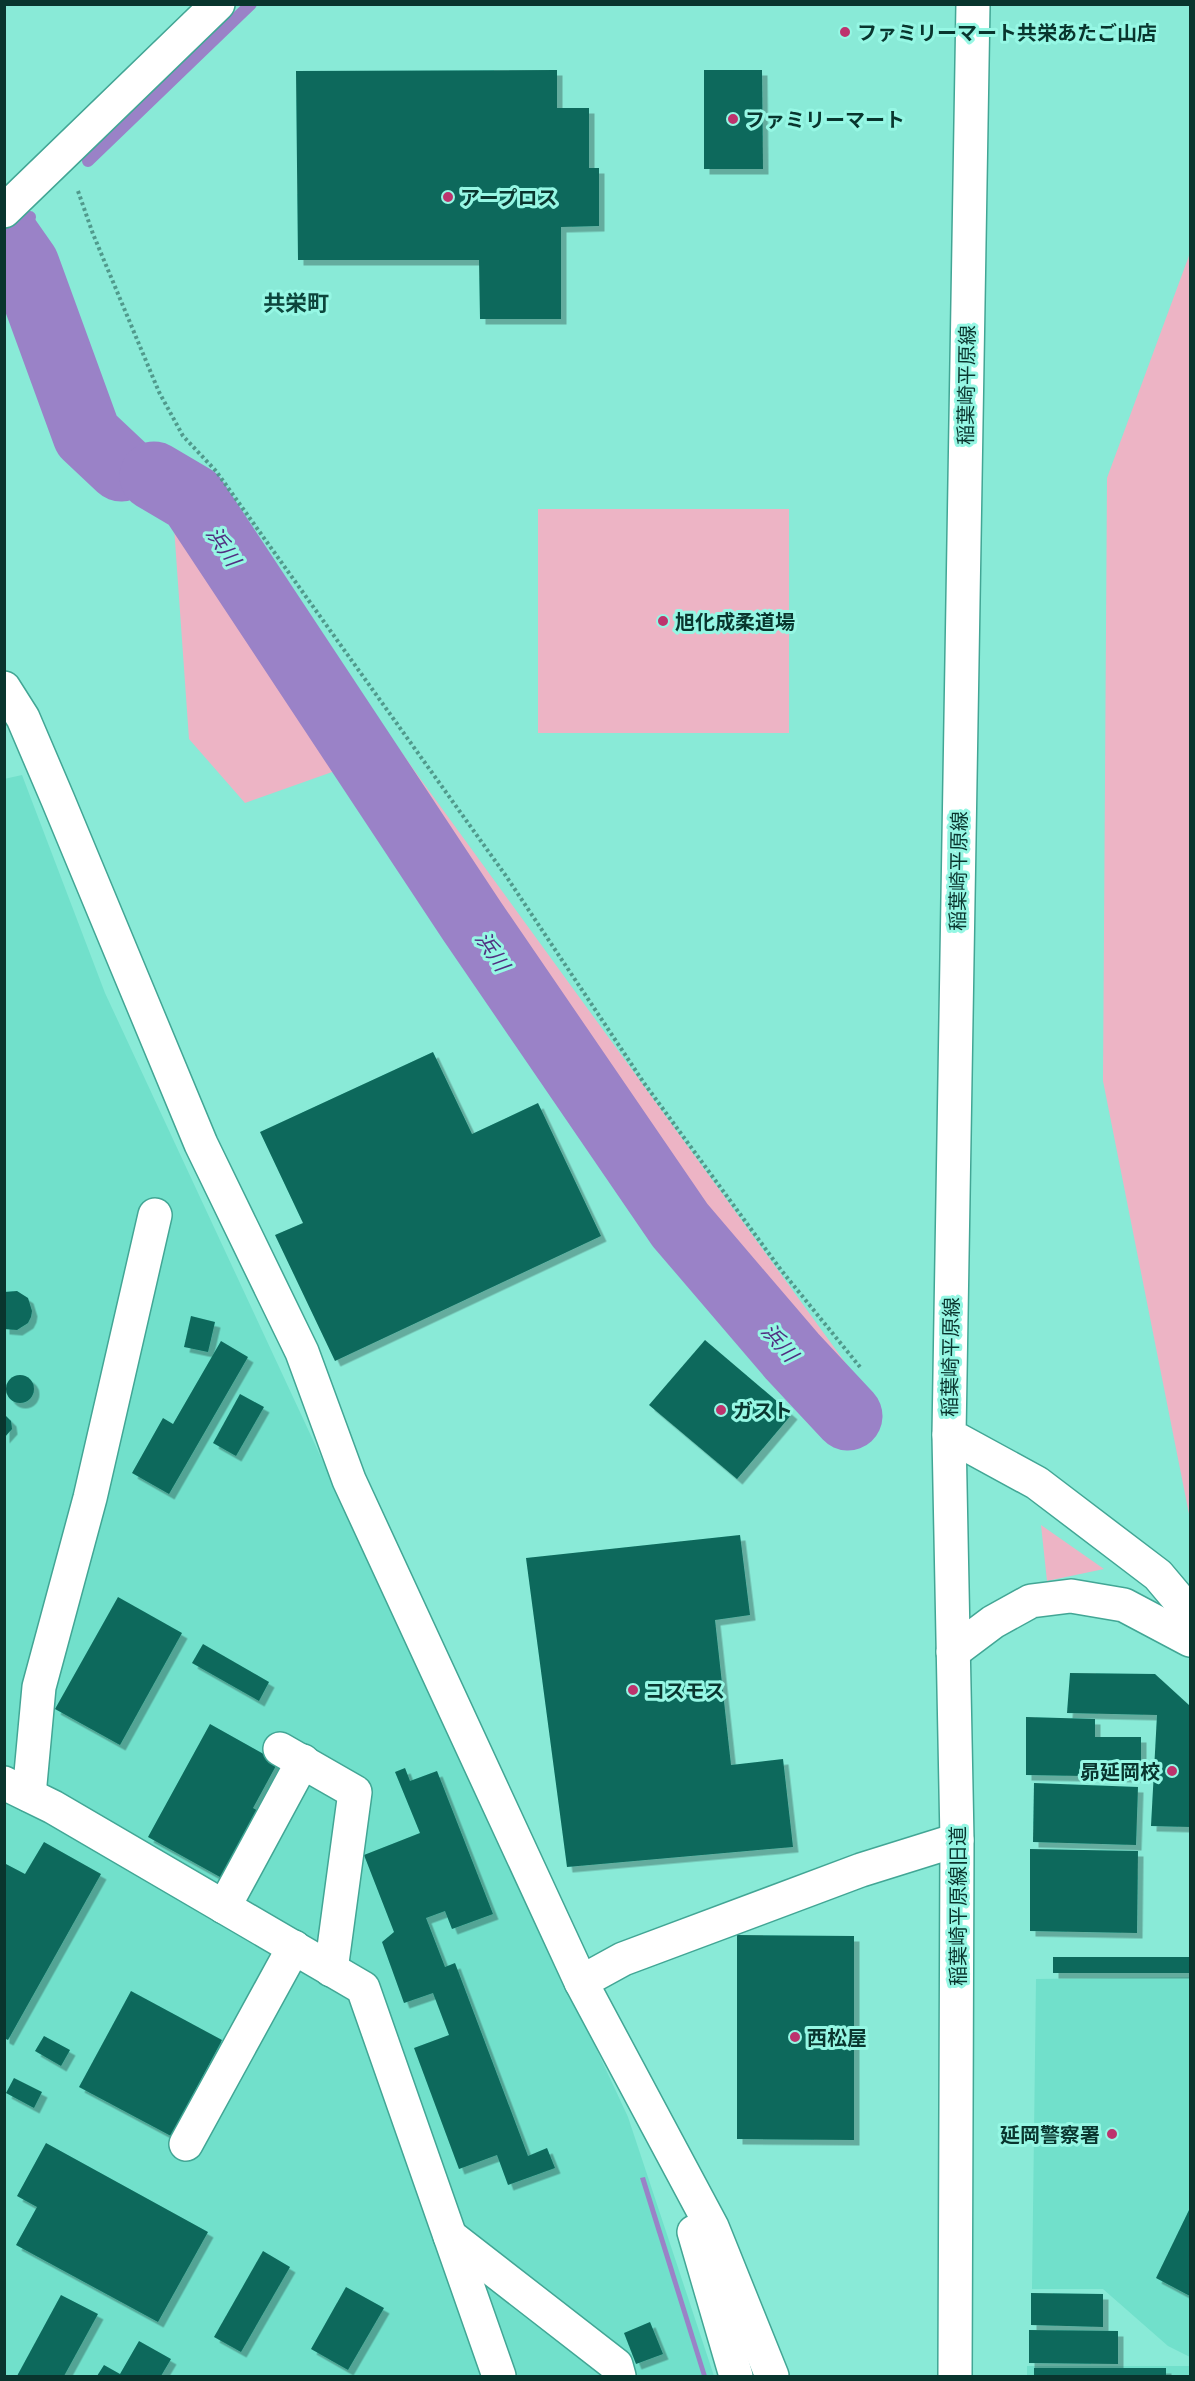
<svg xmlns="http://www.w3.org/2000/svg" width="1195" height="2381" viewBox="0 0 1195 2381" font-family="Ubuntu,'Noto Sans JP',sans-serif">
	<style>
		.built { fill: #71e0cb }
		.green { fill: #edb4c5 }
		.water { fill: #9a82c7 }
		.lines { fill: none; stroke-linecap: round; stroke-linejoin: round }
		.stream { stroke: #9a82c7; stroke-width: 12 }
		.river { stroke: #9a82c7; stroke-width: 69 }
		.building { fill: #0a695b; filter: url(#shadow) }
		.minor-casing { stroke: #42a695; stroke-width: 36 }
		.major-casing { stroke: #42a695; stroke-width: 36 }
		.path { stroke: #509a8c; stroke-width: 4; stroke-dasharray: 3 3; stroke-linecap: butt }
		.minor { stroke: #fff; stroke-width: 33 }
		.major { stroke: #fff; stroke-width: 33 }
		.poi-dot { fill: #bd336d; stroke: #96f7e4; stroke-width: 2 }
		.labels { text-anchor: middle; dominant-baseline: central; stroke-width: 6; stroke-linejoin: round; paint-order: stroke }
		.poi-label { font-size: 20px; font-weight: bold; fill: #09352e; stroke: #96f7e4; text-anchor: start }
		.street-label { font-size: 20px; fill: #09352e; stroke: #96f7e4 }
		.water-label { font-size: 21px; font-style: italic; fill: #512f81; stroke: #96f7e4 }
		.quarter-label { font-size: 22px; font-weight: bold; fill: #0d453c; stroke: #96f7e4 }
	</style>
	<defs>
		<filter id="shadow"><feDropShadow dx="5.5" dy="5.5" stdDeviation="0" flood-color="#0004"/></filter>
	</defs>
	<rect width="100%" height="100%" fill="#89ead7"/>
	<g class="built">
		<polygon points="22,775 105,993 628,2117 714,2376 5,2376 4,779"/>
		<polygon points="1190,1977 1190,2357 1168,2346 1103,2289 1032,2289 1036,1979"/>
		<rect x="1027" y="2366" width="163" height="10"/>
	</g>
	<g class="green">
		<polygon points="48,240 101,376 90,393 129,446 127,482 89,461 5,298 5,264"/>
		<polygon points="1190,253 1190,1519 1103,1081 1107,478"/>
		<polygon points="170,470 208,477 419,777 855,1376 849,1403 730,1295 530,1033 335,771 245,803 189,739"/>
		<rect x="538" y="509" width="251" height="224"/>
		<polygon points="1041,1525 1104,1569 1047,1581"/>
	</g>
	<polygon class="water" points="645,2177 707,2376 702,2376 640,2178"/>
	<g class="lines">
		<g class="stream">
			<polyline points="88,161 251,4"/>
			<polyline points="7,238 30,217"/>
		</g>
		<g class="river">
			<polyline points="4,235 25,265 87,435 121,467"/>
			<polyline points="154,476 193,499 472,921 680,1225 792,1356 848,1416"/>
		</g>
	</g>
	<g class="building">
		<polygon points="557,70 557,108 589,108 589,168 599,168 599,226 561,227 561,319 480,319 479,260 298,260 296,71"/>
		<polygon points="704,70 762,70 763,169 704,169"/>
		<polygon points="433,1052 472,1134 538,1103 601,1236 335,1361 275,1235 303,1223 260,1132"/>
		<polygon points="17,1291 28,1298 32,1311 31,1317 28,1323 17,1330 4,1329 4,1292"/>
		<polygon points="191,1316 215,1322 208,1352 184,1347"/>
		<polygon points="705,1340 792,1414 737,1479 649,1405"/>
		<polygon points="221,1341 248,1357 169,1494 132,1473 163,1418 173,1424"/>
		<circle cx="20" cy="1389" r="14"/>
		<polygon points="240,1394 264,1407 236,1456 213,1443"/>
		<polygon points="4,1414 11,1421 12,1429 4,1438"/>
		<polygon points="740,1535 750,1615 715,1620 731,1765 783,1759 793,1847 567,1867 526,1558"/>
		<polygon points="118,1597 182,1633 120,1745 55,1709"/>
		<polygon points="203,1644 269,1682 259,1701 192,1663"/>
		<polygon points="1070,1673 1155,1674 1190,1706 1190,1827 1151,1826 1157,1715 1067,1713"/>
		<polygon points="1026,1717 1095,1719 1095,1737 1141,1737 1141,1777 1026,1775"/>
		<polygon points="210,1724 278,1762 253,1808 265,1815 229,1882 148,1837"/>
		<polygon points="405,1768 410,1781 437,1771 493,1914 452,1929 445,1911 426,1918 445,1967 455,1963 528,2156 547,2148 555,2168 508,2185 497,2155 459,2169 414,2048 449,2035 433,1993 404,2003 382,1942 394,1932 364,1855 420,1833 395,1772"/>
		<polygon points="1034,1783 1138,1787 1136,1845 1033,1842"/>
		<polygon points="44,1842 101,1874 8,2040 4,2038 4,1863 25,1874"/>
		<polygon points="1030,1849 1138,1851 1137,1933 1030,1931"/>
		<polygon points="737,1935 854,1936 854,2140 737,2139"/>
		<rect x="1053" y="1957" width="137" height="16"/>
		<polygon points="131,1991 222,2040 171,2136 79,2087"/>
		<polygon points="44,2036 70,2050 61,2066 35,2051"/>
		<polygon points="14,2078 42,2092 34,2108 6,2093"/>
		<polygon points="46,2143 208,2232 158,2322 16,2245 37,2207 17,2196"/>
		<polygon points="1190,2208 1190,2296 1156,2278"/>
		<polygon points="263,2251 290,2267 241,2352 214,2337"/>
		<polygon points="346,2287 384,2308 348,2370 311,2349"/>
		<polygon points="1031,2293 1103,2294 1103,2327 1031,2325"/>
		<polygon points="61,2295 98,2314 64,2376 17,2376"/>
		<polygon points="650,2322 663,2354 636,2364 624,2333"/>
		<polygon points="1029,2330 1118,2331 1118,2364 1029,2363"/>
		<polygon points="139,2341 171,2359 161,2376 97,2376 104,2365 120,2374"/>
		<rect x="1034" y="2368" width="132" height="8"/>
	</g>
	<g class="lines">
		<g class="minor-casing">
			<g id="minor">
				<polyline points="4,211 218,4"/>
				<polyline points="4,688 23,718 58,800 201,1144 302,1352 349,1480 581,1982 712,2227 772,2376"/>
				<polyline points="949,1435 957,1840 955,2376"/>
				<polyline points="953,1652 993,1622 1031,1601 1071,1596 1124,1605 1190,1640"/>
				<polyline points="280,1749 355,1792 331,1970"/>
				<polyline points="4,1783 53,1807 363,1988 499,2376"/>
				<polyline points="29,1795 39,1687 90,1498 155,1215"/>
				<polyline points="224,1907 303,1761"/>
				<polyline points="581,1982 623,1959 861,1870 957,1840"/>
				<polyline points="186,2144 294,1947"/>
				<polyline points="694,2232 736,2376"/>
				<polyline points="450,2236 616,2365 619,2376"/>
			</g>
		</g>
		<g class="major-casing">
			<polyline id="major" points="973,4 949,1435 1037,1483 1158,1575 1190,1613"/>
		</g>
		<polyline class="path" points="78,191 93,234 159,392 183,436 216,471 506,876 644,1083 781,1270 860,1367"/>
		<use href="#minor" class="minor"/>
		<use href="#major" class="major"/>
	</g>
	<g class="poi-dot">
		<circle cx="845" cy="32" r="6"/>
		<circle cx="733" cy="119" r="6"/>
		<circle cx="448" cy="197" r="6"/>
		<circle cx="663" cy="621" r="6"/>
		<circle cx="721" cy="1410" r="6"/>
		<circle cx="633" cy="1690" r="6"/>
		<circle cx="1172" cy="1771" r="6"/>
		<circle cx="795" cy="2037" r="6"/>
		<circle cx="1112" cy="2134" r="6"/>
	</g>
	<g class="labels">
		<g class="poi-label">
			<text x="857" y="32">ファミリーマート共栄あたご山店</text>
			<text x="745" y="119">ファミリーマート</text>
			<text x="460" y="197">アープロス</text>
			<text x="675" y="621">旭化成柔道場</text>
			<text x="733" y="1410">ガスト</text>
			<text x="645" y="1690">コスモス</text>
			<text x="1160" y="1771" text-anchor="end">昴延岡校</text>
			<text x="807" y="2037">西松屋</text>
			<text x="1100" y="2134" text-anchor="end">延岡警察署</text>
		</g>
		<g class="street-label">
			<text transform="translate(966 385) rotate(-89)">稲葉崎平原線</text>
			<text transform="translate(958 871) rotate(-89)">稲葉崎平原線</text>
			<text transform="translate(950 1357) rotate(-89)">稲葉崎平原線</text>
			<text transform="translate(957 1906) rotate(-90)">稲葉崎平原線旧道</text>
		</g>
		<g class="water-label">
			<text transform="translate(224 546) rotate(56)">浜川</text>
			<text transform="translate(493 951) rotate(56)">浜川</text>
			<text transform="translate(780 1342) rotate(49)">浜川</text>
		</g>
		<g class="quarter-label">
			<text x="296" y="302">共栄町</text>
		</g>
	</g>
	<rect width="1195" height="2381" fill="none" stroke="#09352e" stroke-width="12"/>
</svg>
